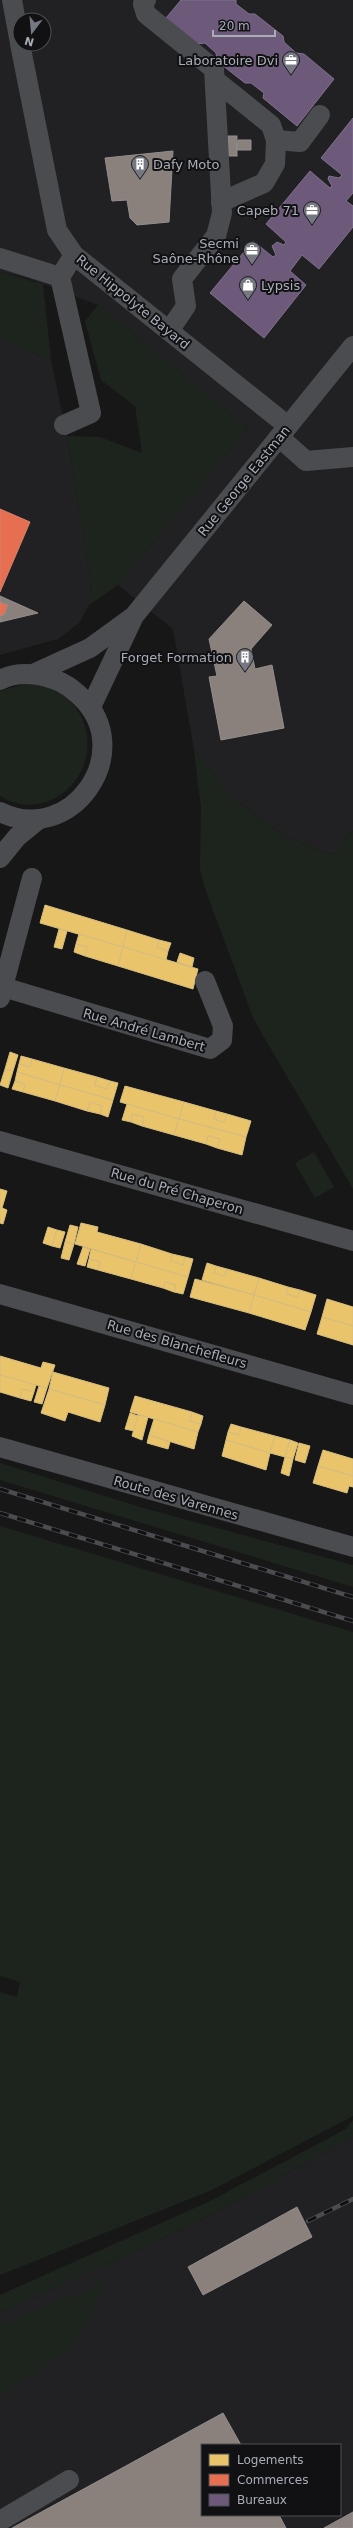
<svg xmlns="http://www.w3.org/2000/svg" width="353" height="2528" viewBox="0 0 353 2528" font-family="'DejaVu Sans',sans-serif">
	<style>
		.built { fill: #212123; fill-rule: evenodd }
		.green { fill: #1d241e }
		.homes { fill: #e9c46a; stroke: #d6bd81 }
		.shops { fill: #e76f51; stroke: #d48270 }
		.offices { fill: #6d597a; stroke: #7f728d }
		.industry { fill: #8a817c; stroke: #938e8e }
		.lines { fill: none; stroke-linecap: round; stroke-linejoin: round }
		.minor { stroke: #4b4c50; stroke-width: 20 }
		.rail-casing { stroke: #4b4c4f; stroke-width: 4.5 }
		.rail { stroke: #111113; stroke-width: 3; stroke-dasharray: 9; stroke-linecap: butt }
		.labels { text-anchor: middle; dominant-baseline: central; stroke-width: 4; stroke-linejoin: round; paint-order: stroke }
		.poi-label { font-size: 13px; fill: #a8adb8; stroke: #111113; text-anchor: end }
		.street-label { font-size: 13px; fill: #a8adb8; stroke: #111113 }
	</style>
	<rect width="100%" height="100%" fill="#171717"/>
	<g class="built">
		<path d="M0 0H353V831L333 855 284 836 232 797 194 750 173 629 118 585 248 428 98 305 27 278 0 272ZM20 20H44V44H20Z"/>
		<polygon points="0,339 51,360 67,436 91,583 89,605 79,623 58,639 0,655"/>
		<path d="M353 2137V2528H0V2313L196 2223ZM202 2445H340V2515H202Z"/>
	</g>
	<g class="green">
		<polygon points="0,272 43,284 51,360 0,339"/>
		<polygon points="98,305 248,428 118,585 89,605 91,583 67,436 100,437 142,453 135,406 101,380 85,321"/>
		<path d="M27 683C48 685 66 693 78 711 111 765 52 828 0 796V691Z"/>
		<polygon points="194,750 232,797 284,836 333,855 353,831 353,1189 254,1020 203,883 200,869 201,808"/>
		<polygon points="314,1152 334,1187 315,1198 295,1163"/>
		<polygon points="0,1463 140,1507 353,1565 353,1587 0,1480"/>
		<polygon points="0,1526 353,1632 353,2116 212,2190 0,2275 0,1992 17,1997 20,1982 0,1976"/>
		<polygon points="353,2120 353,2137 196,2223 0,2313 0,2295 206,2203 346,2129"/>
		<polygon points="106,2282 90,2319 72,2346 0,2397 0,2324"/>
	</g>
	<g class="homes">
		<polygon points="45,905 127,930 123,947 40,923"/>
		<polygon points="59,929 67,931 62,949 54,947"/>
		<polygon points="127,930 159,940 157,947 168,951 166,960 123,947"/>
		<polygon points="79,934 123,947 118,966 85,956 87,947 76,944"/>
		<polygon points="159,940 171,943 168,951 157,947"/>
		<polygon points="76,944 87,947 85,956 74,952"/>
		<polygon points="123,947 198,969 193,989 118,966"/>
		<polygon points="180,953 194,958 192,967 177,962"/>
		<polygon points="10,1052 18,1055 13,1071 5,1069"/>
		<polygon points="21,1056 32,1059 30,1067 19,1064"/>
		<polygon points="32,1059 64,1068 60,1085 17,1072 19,1064 30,1067"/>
		<polygon points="64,1068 97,1077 95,1085 107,1089 110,1081 118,1083 113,1100 60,1085"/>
		<polygon points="5,1069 13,1071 8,1088 0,1085"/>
		<polygon points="17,1072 60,1085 55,1101 23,1092 25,1084 15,1081"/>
		<polygon points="97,1077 110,1081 107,1089 95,1085"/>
		<polygon points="15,1081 25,1084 23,1092 12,1089"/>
		<polygon points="60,1085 113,1100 108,1117 100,1114 102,1106 90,1102 87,1111 55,1101"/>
		<polygon points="125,1086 184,1102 179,1119 120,1102"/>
		<polygon points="90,1102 102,1106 100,1114 87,1111"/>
		<polygon points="184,1102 216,1111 214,1119 224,1122 227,1114 251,1121 246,1137 179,1119"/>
		<polygon points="127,1104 179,1119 174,1135 142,1126 144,1117 132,1114 131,1122 122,1120"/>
		<polygon points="216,1111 227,1114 224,1122 214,1119"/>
		<polygon points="132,1114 144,1117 142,1126 131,1122"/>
		<polygon points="179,1119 246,1137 242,1155 217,1148 220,1139 208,1136 206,1144 174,1135"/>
		<polygon points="208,1136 220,1139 217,1148 206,1144"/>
		<polygon points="0,1189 7,1191 2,1208 7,1210 3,1224 0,1223"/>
		<polygon points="81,1223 98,1227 97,1232 141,1244 136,1262 75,1244"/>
		<polygon points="70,1225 78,1227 74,1244 65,1242"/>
		<polygon points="48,1227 57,1230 52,1246 43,1243"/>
		<polygon points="57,1230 65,1232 60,1248 52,1246"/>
		<polygon points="65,1242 74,1244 69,1260 61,1258"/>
		<polygon points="141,1244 172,1254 171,1261 183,1265 185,1257 193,1259 188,1277 136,1262"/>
		<polygon points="83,1247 90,1249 85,1266 77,1264"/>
		<polygon points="91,1249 136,1262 131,1279 98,1270 100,1262 89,1259"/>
		<polygon points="172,1254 185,1257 183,1265 171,1261"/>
		<polygon points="89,1259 100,1262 98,1270 87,1267"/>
		<polygon points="136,1262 188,1277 183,1294 174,1292 176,1285 165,1282 163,1288 131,1279"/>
		<polygon points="207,1263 216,1266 214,1273 225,1276 227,1269 259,1278 254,1295 202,1280"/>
		<polygon points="216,1266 227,1269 225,1276 214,1273"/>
		<polygon points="259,1278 288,1287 286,1294 297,1297 300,1290 316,1295 311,1312 254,1295"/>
		<polygon points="195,1279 254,1295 249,1313 190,1297"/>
		<polygon points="165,1282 176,1285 174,1292 163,1288"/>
		<polygon points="288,1287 300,1290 297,1297 286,1294"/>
		<polygon points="254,1295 311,1312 305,1330 249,1313"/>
		<polygon points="327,1299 353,1307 353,1326 322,1317"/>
		<polygon points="322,1317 353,1326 353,1345 317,1334"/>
		<polygon points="0,1356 41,1368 43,1362 55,1365 47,1388 0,1375"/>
		<polygon points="53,1372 109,1388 105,1405 49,1389"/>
		<polygon points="0,1375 36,1385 34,1392 22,1389 20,1398 0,1392"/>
		<polygon points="39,1386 47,1388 42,1404 34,1402"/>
		<polygon points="22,1389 34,1392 31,1401 20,1398"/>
		<polygon points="49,1389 105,1405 100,1422 68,1412 65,1421 41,1413"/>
		<polygon points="135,1396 192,1412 190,1421 201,1424 198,1432 130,1412"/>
		<polygon points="192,1412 203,1416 201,1424 190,1421"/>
		<polygon points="130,1413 138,1416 134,1431 125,1429"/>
		<polygon points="138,1415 148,1417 142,1440 132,1436"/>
		<polygon points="154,1419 198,1432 194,1449 149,1435"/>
		<polygon points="231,1424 241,1427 239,1435 228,1432"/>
		<polygon points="241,1427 275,1436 270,1453 226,1440 228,1432 239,1435"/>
		<polygon points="149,1435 170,1442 168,1449 147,1443"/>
		<polygon points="275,1436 290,1440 285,1457 270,1453"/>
		<polygon points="226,1440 270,1453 266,1470 222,1456"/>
		<polygon points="290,1440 298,1443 293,1459 285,1457"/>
		<polygon points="299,1443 310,1446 305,1463 295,1460"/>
		<polygon points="323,1450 353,1459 353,1476 318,1466"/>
		<polygon points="285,1457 293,1459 289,1476 281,1473"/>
		<polygon points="318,1466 353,1476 353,1487 349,1486 347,1493 313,1483"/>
	</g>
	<g class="shops">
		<polygon points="0,509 30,522 0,592"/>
		<polygon points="0,602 8,605 4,615 0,616"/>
	</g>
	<g class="offices">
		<polygon points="181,0 236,0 236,4 249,14 255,14 283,36 284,42 296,53 304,54 334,79 297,126 263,98 264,93 251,83 245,83 217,61 216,53 205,43 197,44 166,18"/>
		<polygon points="353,118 353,193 346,201 353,206 353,227 319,269 302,255 290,271 306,285 264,338 210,293 253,241 273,257 276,255 272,246 277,242 284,245 286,242 266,224 310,171 330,188 332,186 328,179 329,176 339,178 342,175 321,158"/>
	</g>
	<g class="industry">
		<rect x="228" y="136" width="9" height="20"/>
		<polygon points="238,140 251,140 251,150 237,150"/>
		<polygon points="173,151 169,222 137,225 130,218 127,200 112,201 105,158"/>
		<polygon points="0,596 38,613 0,622 0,616 4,615 8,605 0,602"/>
		<polygon points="244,601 272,625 251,649 255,669 272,665 284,728 221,740 209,677 217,676 209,639"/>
		<polygon points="297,2207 312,2237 203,2295 188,2267"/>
		<polygon points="223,2413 241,2445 202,2445 202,2515 279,2515 286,2528 12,2528"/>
		<polygon points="353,2512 353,2528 324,2528"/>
	</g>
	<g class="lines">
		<g class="minor">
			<polyline points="12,0 20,43"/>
			<polyline points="146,0 143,4 146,14 214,69 222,213 216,236 182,279 186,306 169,331"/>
			<polyline points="20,44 57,230 74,255 288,426"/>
			<polyline points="215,80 271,125 276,140 275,164 264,183 221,202"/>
			<polyline points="276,140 300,142 320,115"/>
			<polyline points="0,258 60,277"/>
			<polyline points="64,425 91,413 60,277 74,255"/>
			<polyline points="279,437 306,461 353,457"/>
			<polyline points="35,673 90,648 134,616 353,346"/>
			<path d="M0 680C17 671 35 673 53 679 65 683 71 688 81 697 138 752 71 847 0 812"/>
			<polyline points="91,707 133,618"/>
			<polyline points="0,858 17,837 39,819"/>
			<polyline points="3,987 210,1049 222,1040 223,1026 205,981"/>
			<polyline points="0,998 32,878"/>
			<polyline points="0,1141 353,1241"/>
			<polyline points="0,1294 353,1395"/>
			<polyline points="0,1447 353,1547"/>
			<polyline points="0,2521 69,2480"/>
		</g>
		<g class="rail-casing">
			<g id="rail">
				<polyline points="0,1489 353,1597"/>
				<polyline points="0,1513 353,1621"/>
				<polyline points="308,2221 353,2199"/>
			</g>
		</g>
		<use href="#rail" class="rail"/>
	</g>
	<defs>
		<g id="office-pin" transform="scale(0.9)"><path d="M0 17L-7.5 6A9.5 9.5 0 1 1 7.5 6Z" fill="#757880" stroke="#111113"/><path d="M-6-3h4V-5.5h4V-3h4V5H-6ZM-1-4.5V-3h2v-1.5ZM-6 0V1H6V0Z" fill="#fff"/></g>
		<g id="building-pin" transform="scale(0.9)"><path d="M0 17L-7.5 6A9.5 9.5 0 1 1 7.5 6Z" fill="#757880" stroke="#111113"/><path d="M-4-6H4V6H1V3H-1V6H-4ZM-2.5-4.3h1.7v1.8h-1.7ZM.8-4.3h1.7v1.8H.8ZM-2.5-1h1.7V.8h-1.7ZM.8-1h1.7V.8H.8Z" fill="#fff"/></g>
		<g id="shop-pin" transform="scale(0.9)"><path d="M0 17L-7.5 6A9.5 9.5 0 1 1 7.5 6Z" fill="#757880" stroke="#111113"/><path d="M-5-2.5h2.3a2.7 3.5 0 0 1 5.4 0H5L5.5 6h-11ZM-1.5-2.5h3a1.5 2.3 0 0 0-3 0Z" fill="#fff"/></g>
	</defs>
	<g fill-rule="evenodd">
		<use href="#office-pin" x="291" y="60"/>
		<use href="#building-pin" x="140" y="164"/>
		<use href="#office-pin" x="312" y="210"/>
		<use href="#office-pin" x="252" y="250"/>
		<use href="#shop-pin" x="248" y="285"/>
		<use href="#building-pin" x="245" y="657"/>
	</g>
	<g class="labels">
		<g class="poi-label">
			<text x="278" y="60">Laboratoire Dvi</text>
			<text x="153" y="164" text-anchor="start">Dafy Moto</text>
			<text x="299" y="210">Capeb 71</text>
			<text x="239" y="243">Secmi<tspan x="239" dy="15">Saône-Rhône</tspan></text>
			<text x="261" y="285" text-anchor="start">Lypsis</text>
			<text x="232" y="657">Forget Formation</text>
		</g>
		<g class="street-label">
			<text transform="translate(133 302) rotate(39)">Rue Hippolyte Bayard</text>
			<text transform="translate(244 481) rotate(-51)">Rue George Eastman</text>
			<text transform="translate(144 1030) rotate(16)">Rue André Lambert</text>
			<text transform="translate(177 1191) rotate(16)">Rue du Pré Chaperon</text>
			<text transform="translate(177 1344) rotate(16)">Rue des Blanchefleurs</text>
			<text transform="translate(176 1498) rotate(16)">Route des Varennes</text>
		</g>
	</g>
	<rect x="201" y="2444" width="140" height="72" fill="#111113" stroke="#4d4f55"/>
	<rect x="209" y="2454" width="20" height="12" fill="#e9c46a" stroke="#4d4f55"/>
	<text x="237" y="2464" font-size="12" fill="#a8adb8">Logements</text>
	<rect x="209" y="2474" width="20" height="12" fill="#e76f51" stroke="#4d4f55"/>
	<text x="237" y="2484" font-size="12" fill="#a8adb8">Commerces</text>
	<rect x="209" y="2494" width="20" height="12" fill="#6d597a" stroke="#4d4f55"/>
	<text x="237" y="2504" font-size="12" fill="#a8adb8">Bureaux</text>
	<g transform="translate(32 32) rotate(196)"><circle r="19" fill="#111113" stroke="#4d4f55"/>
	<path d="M0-3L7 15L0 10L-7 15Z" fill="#757880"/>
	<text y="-6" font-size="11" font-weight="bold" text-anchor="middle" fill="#a8adb8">N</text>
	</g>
	<path d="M213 30v6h62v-6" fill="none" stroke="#a8adb8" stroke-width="2"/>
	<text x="219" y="30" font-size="12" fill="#a8adb8" stroke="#111113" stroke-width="3" paint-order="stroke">20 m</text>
</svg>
